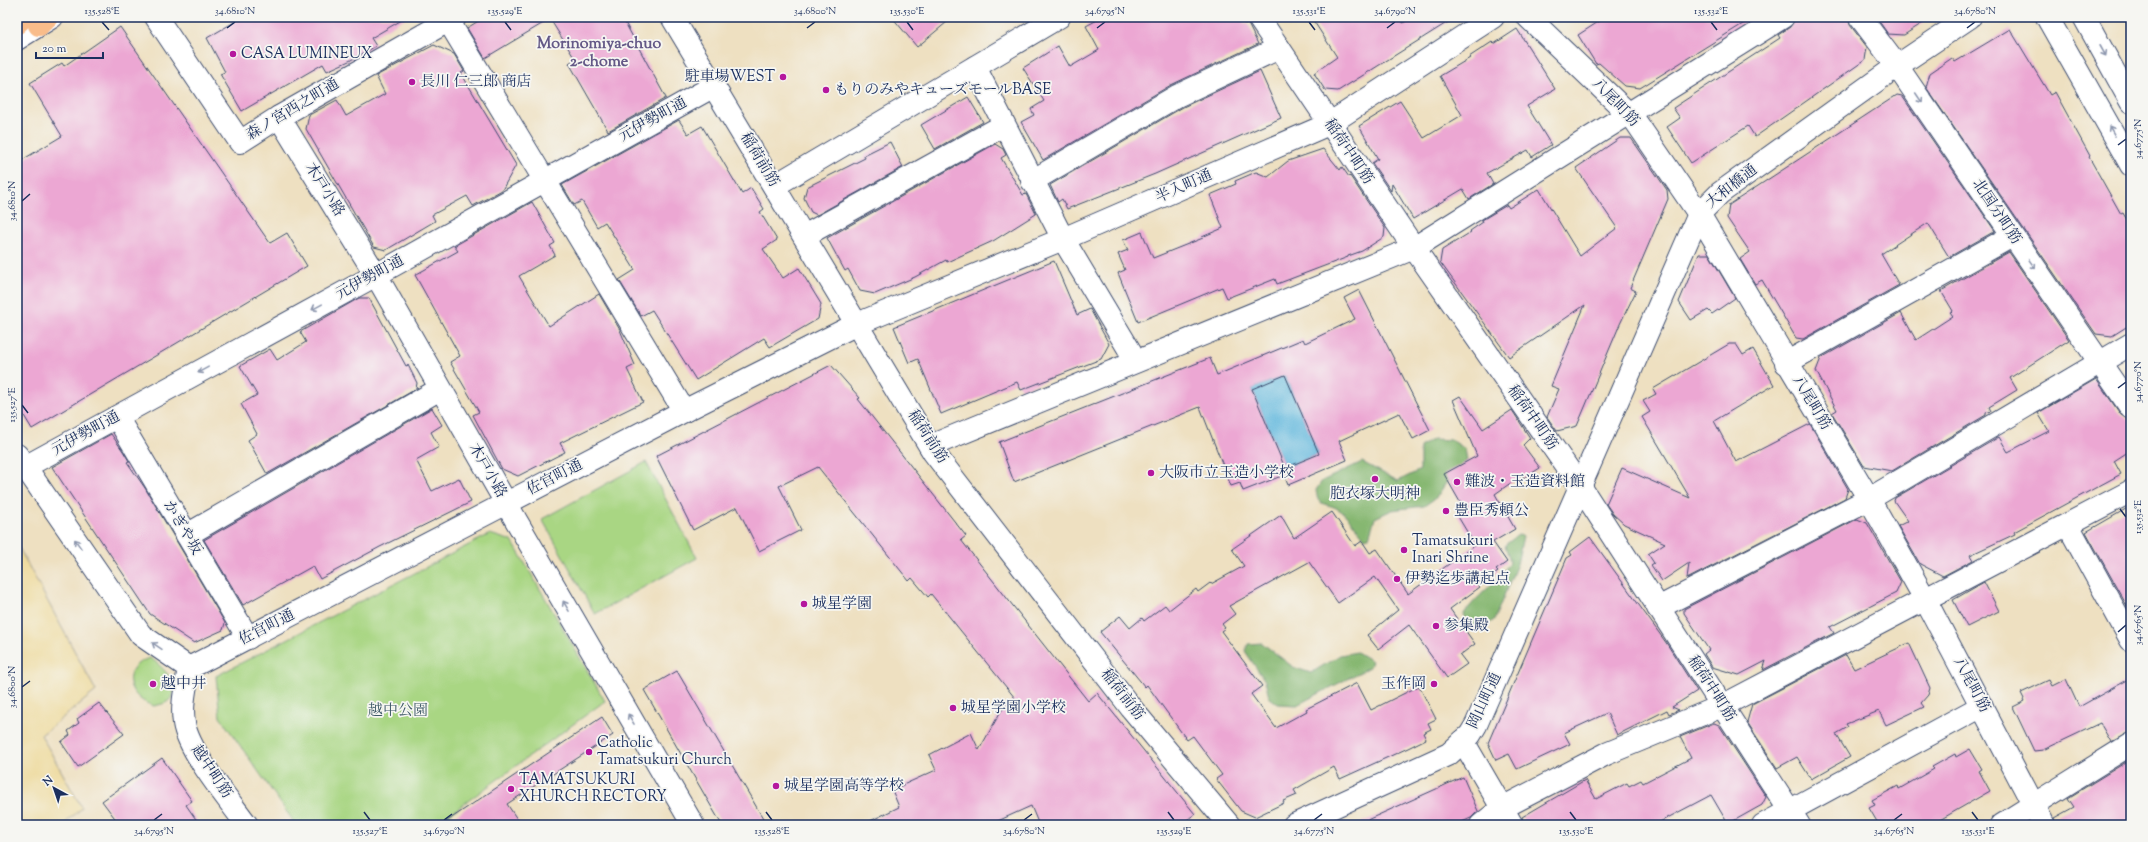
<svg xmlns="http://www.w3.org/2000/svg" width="2148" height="842" viewBox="0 0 2148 842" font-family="'Sorts Mill Goudy','Noto Serif JP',serif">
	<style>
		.green { fill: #a9d683; stroke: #628270 }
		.forest { fill: #86b771; stroke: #507368 }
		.sand { fill: #eeda9e; stroke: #84847e }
		.water { fill: #61b7dd; stroke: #3e739e }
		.building { fill: #eca7d3; fill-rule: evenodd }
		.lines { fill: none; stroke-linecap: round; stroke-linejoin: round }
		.minor-casing { stroke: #3b4a6d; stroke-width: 24 }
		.major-casing { stroke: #3b4a6d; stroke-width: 24 }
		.highway-casing { stroke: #3b4a6d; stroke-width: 24 }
		.minor { stroke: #fff; stroke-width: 22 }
		.major { stroke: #f9bc8a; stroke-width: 22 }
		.highway { stroke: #f9bc8a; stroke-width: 22 }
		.oneway { stroke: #8d97ae }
		.ticks { fill: none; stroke: #1b2f5e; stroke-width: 1.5 }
		.poi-dot { fill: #b5179e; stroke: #f6f6f2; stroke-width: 1.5 }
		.labels { text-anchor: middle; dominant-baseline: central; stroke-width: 3.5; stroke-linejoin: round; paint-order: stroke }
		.poi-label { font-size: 15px; fill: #1b2f5e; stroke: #f6f6f2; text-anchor: start }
		.street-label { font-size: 15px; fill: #1b2f5e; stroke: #f6f6f2 }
		.park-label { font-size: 15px; fill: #3e5967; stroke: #f6f6f2 }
		.neighbourhood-label { font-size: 16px; font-weight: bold; fill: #645987; stroke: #f6f6f2 }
		.neatline { fill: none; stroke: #1b2f5e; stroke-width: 1.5 }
		.ticks-label { font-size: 10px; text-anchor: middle; fill: #1b2f5e }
	</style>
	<rect width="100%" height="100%" fill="#f6f6f2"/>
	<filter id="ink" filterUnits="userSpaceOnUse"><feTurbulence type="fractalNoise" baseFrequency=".025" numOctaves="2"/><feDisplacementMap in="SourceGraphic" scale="8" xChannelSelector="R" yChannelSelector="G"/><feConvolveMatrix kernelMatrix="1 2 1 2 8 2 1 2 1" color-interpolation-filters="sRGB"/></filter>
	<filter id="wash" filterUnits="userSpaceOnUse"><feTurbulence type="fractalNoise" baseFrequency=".012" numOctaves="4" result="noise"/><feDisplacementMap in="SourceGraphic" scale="16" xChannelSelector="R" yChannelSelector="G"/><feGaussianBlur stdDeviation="0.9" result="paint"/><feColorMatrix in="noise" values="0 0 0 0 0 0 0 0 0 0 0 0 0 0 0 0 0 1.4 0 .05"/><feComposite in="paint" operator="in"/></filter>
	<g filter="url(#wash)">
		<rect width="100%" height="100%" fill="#eee0c1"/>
		<g class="green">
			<polygon points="646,462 697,558 595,614 542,519"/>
			<polygon points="490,534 512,541 605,701 435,825 296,825 220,717 216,676"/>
			<path d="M150 658C162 665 185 689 167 702 164 704 158 705 154 706 127 698 118 667 150 658Z"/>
		</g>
		<g class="forest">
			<path d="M1433 439 1452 440 1465 449 1467 460 1462 467 1451 475 1437 497 1424 506 1392 510 1375 518 1369 537 1364 538C1357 529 1348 515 1338 509 1326 502 1318 508 1316 490L1322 481 1362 462 1398 481 1420 470V447Z"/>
			<path d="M1518 535 1523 536 1517 564 1494 620 1481 629 1470 625 1463 615C1476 596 1497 583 1510 562L1505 545Z"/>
			<polygon points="1262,643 1293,667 1311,673 1340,655 1357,652 1372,661 1370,667 1297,705 1278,704 1269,697 1265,681 1245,651 1248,644"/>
		</g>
		<polygon class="sand" points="19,548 96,691 41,735 82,808 63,825 17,825 17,549"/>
		<polygon class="water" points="1285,375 1319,454 1285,468 1252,389"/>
		<g id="blocks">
			<g class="building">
				<polygon points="243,17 407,17 371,38 376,46 349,61 327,71 323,64 242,111 220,74 225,72 207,38"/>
				<polygon points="485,17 622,17 666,98 608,131 569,63 575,59 550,19 485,58 467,28"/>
				<polygon points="892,17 953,17 917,47"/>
				<polygon points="1103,17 1241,17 1245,24 1247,22 1258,44 1171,85 1043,160 1021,122 1034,115 1031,109 1044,101 1023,68 1058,46 1070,67 1099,50 1086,26"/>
				<polygon points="1311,17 1400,17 1403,23 1413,17 1456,17 1338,91 1325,90 1314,73 1337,57"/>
				<polygon points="1606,17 1754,17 1640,88 1625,86 1599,63 1596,64 1578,35"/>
				<polygon points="1795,17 1848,17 1850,25 1867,47 1865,60 1755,137 1748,126 1691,163 1667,127 1680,118 1673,108 1780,38 1778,35 1790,27"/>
				<polygon points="1876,17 1932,17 1904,35 1888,34"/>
				<polygon points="120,27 265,236 270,243 287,233 307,266 32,429 17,404 17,163 62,136 30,83 62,63 64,66"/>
				<polygon points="1517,29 1555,89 1527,106 1551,145 1532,157 1528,150 1487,173 1493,184 1469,199 1463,189 1413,219 1392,184 1391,191 1372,163 1378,159 1359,126 1400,101 1424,138 1462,115 1440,76 1470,58 1469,57 1492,42 1494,44"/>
				<polygon points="2010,29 2050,95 2055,92 2090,156 2089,157 2121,214 2123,213 2131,227 2131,324 2112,336 2096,334 1926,87 1930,73 1952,58 1955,62"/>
				<polygon points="434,45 454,54 464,71 461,73 516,165 502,190 473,206 467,196 432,215 435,221 386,250 374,247 306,129 309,115 337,100 346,116 385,94 376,76"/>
				<polygon points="1260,71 1281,118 1155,174 1067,209 1062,199 1058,202 1050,185 1183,107"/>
				<polygon points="1897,95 1902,96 1995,231 1949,257 1928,223 1881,254 1899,285 1803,339 1796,338 1762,280 1755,284 1740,259 1750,252 1727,218 1729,205"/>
				<polygon points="968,97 983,122 935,149 921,125"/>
				<polygon points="679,120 688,134 702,126 742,194 751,188 764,209 760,212 777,240 763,249 783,278 799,268 821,304 818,319 770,347 764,338 696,380 652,310 641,316 619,280 635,270 605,222 597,227 582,201 574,205 562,185"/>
				<polygon points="1620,138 1631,138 1667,190 1668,199 1630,288 1636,291 1620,324 1577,426 1557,431 1547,417 1559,389 1551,386 1585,305 1509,357 1440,262 1442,250 1471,232 1470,231 1483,222 1482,220 1507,205 1509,208 1539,189 1580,256 1617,228 1576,168"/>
				<polygon points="890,142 903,167 817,215 811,212 804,198 807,187 865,158 864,155"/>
				<polygon points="995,144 1003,149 1006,155 1001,158 1023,195 1026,194 1036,214 993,241 947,262 946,260 915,277 875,294 860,291 848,269 845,271 827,238"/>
				<polygon points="1323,149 1340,170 1342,167 1349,177 1350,176 1385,228 1384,237 1362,251 1348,256 1348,257 1277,284 1275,279 1227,298 1222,287 1138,322 1118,273 1125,270 1118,254 1128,250 1123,240 1142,232 1153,258 1203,238 1202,237 1223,228 1210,195 1236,184 1235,181 1256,172 1268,177 1288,161"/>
				<polygon points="532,202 555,243 550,246 555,255 519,276 549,326 599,294 620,330 635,365 627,369 643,402 560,443 565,452 518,476 502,469 473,415 479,412 450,362 460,356 415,275 458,251 454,246"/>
				<polygon points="2009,252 2069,340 2010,378 2017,390 1989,407 1991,411 1986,413 1986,415 1892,471 1864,466 1832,413 1837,410 1816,371 1821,358 1901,313 1916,340 1953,316 1950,312 1953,311 1941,291"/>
				<polygon points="1699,254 1709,254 1735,298 1712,314 1708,310 1691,320 1679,302"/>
				<polygon points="1054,261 1077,315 1090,309 1109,344 1101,359 1021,390 1017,382 941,414 918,359 909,363 894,327"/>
				<path d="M1359 290 1430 430 1413 439 1399 413 1339 441 1347 460 1288 485 1284 475 1243 491 1240 483 1231 486 1200 407 1014 482 999 442 1210 358 1217 375 1303 339 1305 343 1355 319 1344 298ZM1285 375 1319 454 1285 468 1252 389Z"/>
				<polygon points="359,298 369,298 406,366 408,365 417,383 416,389 267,474 248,440 257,434 241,404 257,395 240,366 270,349 277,360 306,342 300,332"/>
				<polygon points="1729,344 1736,344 1743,355 1753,349 1774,385 1714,421 1736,462 1810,424 1848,489 1845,498 1687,579 1689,563 1662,581 1651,565 1654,563 1648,554 1665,543 1624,524 1613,514 1606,504 1622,468 1690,498 1642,417 1650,412 1643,401 1656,394 1653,389"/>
				<polygon points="831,365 860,398 858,399 966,536 961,540 1088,701 1097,693 1195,814 1180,825 1039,825 1031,806 989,825 862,825 899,807 892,790 936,770 929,755 971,733 979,750 1001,711 1015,698 931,594 928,597 912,578 909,581 818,467 779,486 801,530 759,551 737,507 693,530 656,456"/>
				<polygon points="2096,379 2121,415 2131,420 2131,450 2114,461 2121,474 2014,532 2015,534 1970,555 1973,560 1943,576 1920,564 1898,526 1908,521 1894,501 1895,498 1999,437 2008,452 2049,431 2038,413"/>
				<polygon points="1460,396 1483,429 1512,410 1530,438 1523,445 1540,468 1524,478 1522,475 1495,494 1515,529 1493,542 1507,562 1496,570 1498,572 1479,586 1480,587 1450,609 1475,644 1460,655 1467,664 1447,678 1409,625 1378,649 1367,635 1398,610 1375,577 1338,603 1309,562 1229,606 1235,614 1222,624 1225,628 1221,631 1262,686 1251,694 1276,728 1307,711 1306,709 1357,683 1371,710 1419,686 1436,719 1428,723 1431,729 1423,733 1426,739 1408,748 1340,779 1334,767 1294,790 1297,795 1283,801 1284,803 1255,817 1241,811 1216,779 1222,775 1193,736 1187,740 1147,685 1145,687 1100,632 1120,616 1130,628 1142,618 1144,621 1165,605 1169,610 1196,589 1198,592 1210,583 1211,584 1244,566 1232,549 1281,515 1294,538 1332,512 1355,546 1362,541 1370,553 1377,549 1408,594 1475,545 1457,515 1464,509 1444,474 1477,456 1453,400"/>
				<polygon points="432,408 442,425 431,432 439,447 416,460 432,491 459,478 471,502 380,547 320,579 313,566 243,605 204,540"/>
				<polygon points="111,434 123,451 129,461 127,462 145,488 225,623 223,630 194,643 150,614 52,467"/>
				<polygon points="2131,506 2131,613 2086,532"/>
				<polygon points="1857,519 1867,523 1901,582 1896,593 1830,627 1834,633 1763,670 1766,661 1739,675 1712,667 1704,654 1709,650 1684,613 1684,609"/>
				<polygon points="1590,537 1667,644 1697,691 1672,707 1679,710 1669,714 1667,710 1617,735 1607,713 1564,733 1570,744 1517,769 1509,754 1496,760 1488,743 1550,598 1567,558 1572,555 1570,552"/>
				<polygon points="1984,582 1999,611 1967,627 1953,600"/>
				<polygon points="1909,643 1930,688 1928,695 1921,703 1924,707 1886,725 1879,711 1846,724 1848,727 1836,734 1850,757 1811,779 1797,757 1777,768 1747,722 1752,704 1846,655 1854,669"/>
				<polygon points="677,671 767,825 722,825 644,690"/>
				<polygon points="2131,678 2131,732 2111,742 2100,723 2043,750 2034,751 2013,707 2025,701 2021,693 2049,680 2052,686 2066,679 2079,707"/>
				<polygon points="99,703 124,734 78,767 61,742 70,735 68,731 79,723 77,719"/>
				<polygon points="602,717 613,735 507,804 521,825 441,825"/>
				<polygon points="1714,723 1719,725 1766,797 1762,805 1728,824 1711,795 1654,825 1524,825 1522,817 1585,780 1596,799 1627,783 1629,786 1641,780 1643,783 1691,758 1680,737"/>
				<polygon points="1970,749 1982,769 1979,771 1990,791 1931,825 1879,825 1869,808 1875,805 1872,800 1898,786 1899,789 1934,769 1932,767 1955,754 1956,757"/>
				<polygon points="162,758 192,801 186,805 200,825 120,825 102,801"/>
				<polygon points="2131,759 2131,825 2056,825 2054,818 2074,807 2068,798"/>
				<polygon points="1463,777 1478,811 1471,818 1455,825 1356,825"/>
			</g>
		</g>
	</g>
	<g filter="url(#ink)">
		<use href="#blocks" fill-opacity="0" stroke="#3b4a6d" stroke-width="1"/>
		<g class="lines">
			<g class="minor-casing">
				<g id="minor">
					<polyline points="156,17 240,142 279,117 455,17"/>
					<polyline points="446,17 684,411"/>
					<polyline points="672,17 934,453 1132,709 1229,825"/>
					<polyline points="1258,17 1414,248 1580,486 1799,825"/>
					<polyline points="1528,17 1634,119 1699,214 1869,499 1925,599 2044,825"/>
					<polyline points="1860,17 1897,66 2131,408"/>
					<polyline points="2047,17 2131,165"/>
					<polyline points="2084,17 2131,102"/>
					<polyline points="17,39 52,17"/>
					<polyline points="975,67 1063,239 1136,361"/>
					<polyline points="279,117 376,275 506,503 693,825"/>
					<polyline points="1032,181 1177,96 1279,48"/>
					<polyline points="774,186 1059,17"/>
					<polyline points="804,236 1004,125"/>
					<polyline points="1786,363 2012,236"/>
					<polyline points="117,417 248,638"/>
					<polyline points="930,446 1414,248 1783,17"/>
					<polyline points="17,455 141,635 189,668"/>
					<polyline points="25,467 376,275 714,86"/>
					<polyline points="2068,525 2131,640"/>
					<polyline points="187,535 440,389"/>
					<polyline points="1658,608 1869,499 2131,344"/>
					<polyline points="189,668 684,411 857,324 1063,239 1329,124 1493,17"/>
					<path d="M189 668C186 686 181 705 184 723 188 751 229 800 247 825"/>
					<polyline points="1463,741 1512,825"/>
					<polyline points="1294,825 1449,754 1470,735 1476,725 1699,214 1720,193 1897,66 1970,17"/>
					<polyline points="1481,825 1502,808 1606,754 1722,706 2131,491"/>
					<polyline points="1763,825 1982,706"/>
					<polyline points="2001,825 2131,744"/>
				</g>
			</g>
			<g class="major-casing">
				<polyline id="major" points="17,23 23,17"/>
			</g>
			<g class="highway-casing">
				<polyline id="highway" points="39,25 47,17"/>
			</g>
			<use href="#minor" class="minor"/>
			<use href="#major" class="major"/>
			<use href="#highway" class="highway"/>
		</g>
		<defs><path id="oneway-shaft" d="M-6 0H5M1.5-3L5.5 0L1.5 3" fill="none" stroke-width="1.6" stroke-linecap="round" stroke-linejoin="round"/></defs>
		<g class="oneway">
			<use href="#oneway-shaft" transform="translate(2103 51) rotate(61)"/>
			<use href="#oneway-shaft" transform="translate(1919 98) rotate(56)"/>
			<use href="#oneway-shaft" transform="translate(2112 131) rotate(-120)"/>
			<use href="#oneway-shaft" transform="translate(2032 264) rotate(55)"/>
			<use href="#oneway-shaft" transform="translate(317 307) rotate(151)"/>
			<use href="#oneway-shaft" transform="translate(203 370) rotate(151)"/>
			<use href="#oneway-shaft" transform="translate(78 544) rotate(-125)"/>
			<use href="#oneway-shaft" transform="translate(566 606) rotate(-120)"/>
			<use href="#oneway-shaft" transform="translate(157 646) rotate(-146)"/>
			<use href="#oneway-shaft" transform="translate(631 719) rotate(-120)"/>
		</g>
	</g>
	<path class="ticks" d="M102 22 109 30M505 22 511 30M907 22 913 30M1309 22 1315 30M1711 22 1717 30M227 28 235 22M807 28 815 22M1097 28 1105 22M1387 28 1395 22M1967 28 1975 22M2118 145 2126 139M22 201 30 194M2118 388 2126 382M22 405 28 413M2120 509 2126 517M2118 632 2126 625M22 687 30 681M364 812 370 820M766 812 772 820M1168 812 1174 820M1570 812 1576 820M1972 812 1978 820M154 820 162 814M444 820 452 814M1024 820 1032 814M1314 820 1322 814M1894 820 1902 814"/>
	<g class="poi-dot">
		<circle cx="233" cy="54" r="4"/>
		<circle cx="783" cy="77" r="4"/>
		<circle cx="412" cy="82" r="4"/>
		<circle cx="826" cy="90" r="4"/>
		<circle cx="1151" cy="473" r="4"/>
		<circle cx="1375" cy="479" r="4"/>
		<circle cx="1457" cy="482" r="4"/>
		<circle cx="1446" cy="511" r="4"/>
		<circle cx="1404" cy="550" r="4"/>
		<circle cx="1397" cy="579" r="4"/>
		<circle cx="804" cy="604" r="4"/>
		<circle cx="1436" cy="626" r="4"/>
		<circle cx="153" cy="684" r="4"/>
		<circle cx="1434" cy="684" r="4"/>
		<circle cx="953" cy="708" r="4"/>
		<circle cx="589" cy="752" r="4"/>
		<circle cx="776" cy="786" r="4"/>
		<circle cx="511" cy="789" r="4"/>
	</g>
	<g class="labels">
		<g class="poi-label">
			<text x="241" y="54">CASA LUMINEUX</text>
			<text x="775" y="77" text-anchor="end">駐車場WEST</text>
			<text x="420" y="82">長川 仁三郎 商店</text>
			<text x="834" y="90">もりのみやキューズモールBASE</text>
			<text x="1159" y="473">大阪市立玉造小学校</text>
			<text x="1465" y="482">難波・玉造資料館</text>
			<text x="1375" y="494" text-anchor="middle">胞衣塚大明神</text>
			<text x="1454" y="511">豊臣秀頼公</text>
			<text x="1412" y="541">Tamatsukuri<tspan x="1412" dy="17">Inari Shrine</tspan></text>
			<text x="1405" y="579">伊勢迄歩講起点</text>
			<text x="812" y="604">城星学園</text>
			<text x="1444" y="626">参集殿</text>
			<text x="161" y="684">越中井</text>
			<text x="1426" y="684" text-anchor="end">玉作岡</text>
			<text x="961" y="708">城星学園小学校</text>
			<text x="597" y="743">Catholic<tspan x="597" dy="17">Tamatsukuri Church</tspan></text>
			<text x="519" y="780">TAMATSUKURI<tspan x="519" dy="17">XHURCH RECTORY</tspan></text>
			<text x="784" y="786">城星学園高等学校</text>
		</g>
		<g class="street-label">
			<text transform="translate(1615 103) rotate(46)">八尾町筋</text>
			<text transform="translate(293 110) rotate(-31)">森ノ宮西之町通</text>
			<text transform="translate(653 120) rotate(-29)">元伊勢町通</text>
			<text transform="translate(1348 152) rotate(56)">稲荷中町筋</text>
			<text transform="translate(759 160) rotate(59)">稲荷前筋</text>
			<text transform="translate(1184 187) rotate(-24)">半入町通</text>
			<text transform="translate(1732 187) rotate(-38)">大和橋通</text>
			<text transform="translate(324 190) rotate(58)">木戸小路</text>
			<text transform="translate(1996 212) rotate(56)">北国分町筋</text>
			<text transform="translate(370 278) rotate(-29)">元伊勢町通</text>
			<text transform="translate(1811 403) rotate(59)">八尾町筋</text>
			<text transform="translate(1532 418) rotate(55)">稲荷中町筋</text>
			<text transform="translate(86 434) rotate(-29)">元伊勢町通</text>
			<text transform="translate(927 437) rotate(57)">稲荷前筋</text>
			<text transform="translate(487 471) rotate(60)">木戸小路</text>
			<text transform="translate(555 478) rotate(-27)">佐官町通</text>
			<text transform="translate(182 528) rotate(59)">かぎや坂</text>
			<text transform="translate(267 628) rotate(-27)">佐官町通</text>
			<text transform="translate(1971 685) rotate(62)">八尾町筋</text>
			<text transform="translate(1711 689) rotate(57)">稲荷中町筋</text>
			<text transform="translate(1122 695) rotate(52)">稲荷前筋</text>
			<text transform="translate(1485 701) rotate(-65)">岡山町通</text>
			<text transform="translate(211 772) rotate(56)">越中町筋</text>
		</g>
		<g class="park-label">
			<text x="398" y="711">越中公園</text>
		</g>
		<g class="neighbourhood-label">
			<text x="599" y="44">Morinomiya-chuo<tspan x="599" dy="18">2-chome</tspan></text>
		</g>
	</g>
	<rect width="2148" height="842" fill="none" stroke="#f6f6f2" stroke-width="44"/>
	<g transform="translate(54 788) rotate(320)" stroke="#f6f6f2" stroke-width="3" paint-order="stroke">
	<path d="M0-3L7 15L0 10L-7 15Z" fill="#1b2f5e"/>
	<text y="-6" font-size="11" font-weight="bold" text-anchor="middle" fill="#1b2f5e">N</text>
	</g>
	<path d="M36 52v6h67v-6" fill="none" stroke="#1b2f5e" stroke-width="2"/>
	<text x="42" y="52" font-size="12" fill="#1b2f5e" stroke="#f6f6f2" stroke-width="3" paint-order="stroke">20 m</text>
	<rect x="22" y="22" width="2104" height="798" class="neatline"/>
	<g class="ticks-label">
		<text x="102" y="14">135.528°E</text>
		<text x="235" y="14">34.6810°N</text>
		<text x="505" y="14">135.529°E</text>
		<text x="815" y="14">34.6800°N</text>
		<text x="907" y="14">135.530°E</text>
		<text x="1105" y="14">34.6795°N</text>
		<text x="1309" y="14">135.531°E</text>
		<text x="1395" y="14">34.6790°N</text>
		<text x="1711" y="14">135.532°E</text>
		<text x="1975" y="14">34.6780°N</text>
		<text transform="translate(2137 139) rotate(-90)" y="4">34.6775°N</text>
		<text transform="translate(11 201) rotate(-90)" y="4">34.6810°N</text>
		<text transform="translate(2137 382) rotate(-90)" y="4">34.6770°N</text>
		<text transform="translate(11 405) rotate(-90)" y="4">135.527°E</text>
		<text transform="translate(2137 517) rotate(-90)" y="4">135.532°E</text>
		<text transform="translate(2137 625) rotate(-90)" y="4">34.6765°N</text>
		<text transform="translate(11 687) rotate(-90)" y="4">34.6800°N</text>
		<text x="154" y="834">34.6795°N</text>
		<text x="370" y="834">135.527°E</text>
		<text x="444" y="834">34.6790°N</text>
		<text x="772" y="834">135.528°E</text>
		<text x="1024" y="834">34.6780°N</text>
		<text x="1174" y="834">135.529°E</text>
		<text x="1314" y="834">34.6775°N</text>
		<text x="1576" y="834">135.530°E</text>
		<text x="1894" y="834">34.6765°N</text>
		<text x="1978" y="834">135.531°E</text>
	</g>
</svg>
